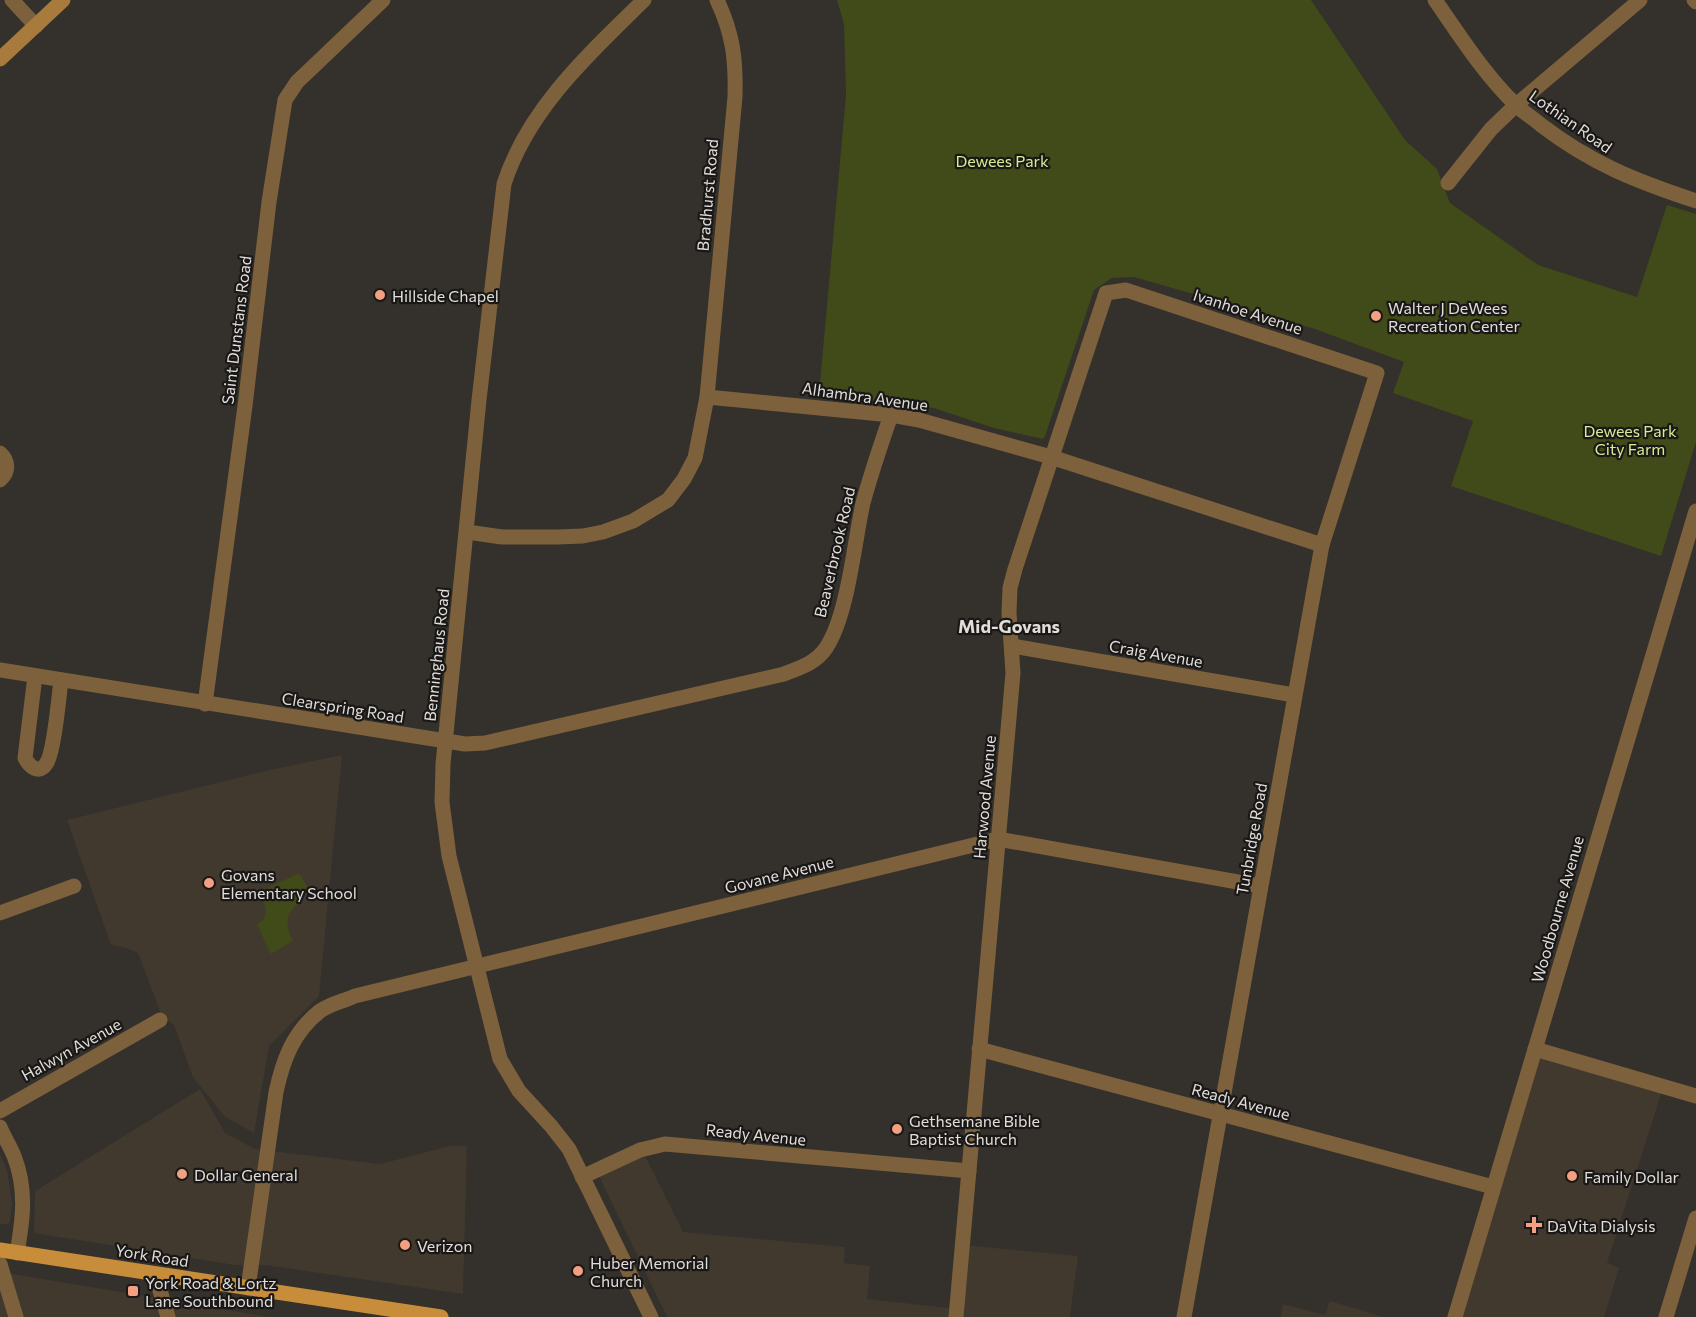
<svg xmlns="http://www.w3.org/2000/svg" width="1696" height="1317" viewBox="0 0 1696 1317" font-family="Commissioner,sans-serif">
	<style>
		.built { fill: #41382e }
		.green { fill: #414a19 }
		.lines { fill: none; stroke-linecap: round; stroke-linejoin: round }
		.minor { stroke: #7d603c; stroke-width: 15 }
		.tertiary { stroke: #7d603c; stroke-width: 15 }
		.secondary { stroke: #a87a3c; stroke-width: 15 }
		.primary { stroke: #c88d3a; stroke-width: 15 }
		.poi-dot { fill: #f39f82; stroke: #1a1816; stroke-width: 2 }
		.labels { text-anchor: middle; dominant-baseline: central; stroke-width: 4.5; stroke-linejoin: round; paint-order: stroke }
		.street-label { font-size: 16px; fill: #e0ddda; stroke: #1a1816 }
		.park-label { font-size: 16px; fill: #d8ec95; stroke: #1a1816 }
		.poi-label { font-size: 16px; fill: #e0ddda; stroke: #1a1816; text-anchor: start }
		.neighbourhood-label { font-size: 18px; font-weight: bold; fill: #e0ddda; stroke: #1a1816 }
	</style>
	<rect width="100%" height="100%" fill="#34302b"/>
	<g class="built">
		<polygon points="342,755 319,996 269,1046 254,1133 225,1117 193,1077 174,1025 162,1016 138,953 124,947 111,945 67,820 265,771"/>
		<polygon points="1537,1051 1664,1085 1607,1263 1619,1268 1604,1317 1455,1317"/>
		<polygon points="200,1089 225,1133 255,1149 380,1164 450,1146 467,1146 463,1294 265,1265 235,1265 34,1233 35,1191"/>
		<polygon points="641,1148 683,1232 845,1247 844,1263 870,1266 867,1299 958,1309 964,1245 1078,1256 1070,1317 667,1317 595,1168"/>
		<polygon points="0,1154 7,1170 12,1203 10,1223 6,1224 0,1224"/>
		<polygon points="0,1274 13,1274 269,1317 0,1317"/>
		<polygon points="1330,1301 1384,1317 1281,1317 1283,1304 1325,1315"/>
	</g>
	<g class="green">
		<polygon points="837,0 1311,0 1405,140 1437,169 1450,203 1538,265 1637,297 1667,205 1696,214 1696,442 1661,556 1451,486 1473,421 1393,393 1404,362 1315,329 1134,277 1112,278 1094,290 1045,436 1043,439 994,428 934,408 819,394 846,95 844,24"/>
		<path d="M299 873 307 886C302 912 277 906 293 941L271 954 257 925C271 916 265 904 259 892Z"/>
	</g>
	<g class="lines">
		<g class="minor">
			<polyline points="12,0 36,26"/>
			<polyline points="1694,0 1696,2"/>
			<polyline points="1448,183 1491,129 1516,105 1640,0"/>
			<polyline points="707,397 891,415 919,420 1051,457 1322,545"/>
			<path d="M0 453C9 461 9 472 0 480"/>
			<path d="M467 532 502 537H558L583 536 603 532 633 521 668 500 684 479 695 458 707 397 735 97C736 59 733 34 717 0"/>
			<polyline points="1012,646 1294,695"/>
			<path d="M0 670 465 744 485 743 784 674C799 668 816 663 826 648 848 615 854 543 863 503 871 473 881 444 891 415"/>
			<path d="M35 676 25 758C29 766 39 775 46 764 54 754 59 696 61 680"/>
			<polyline points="205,704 245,406 269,202 285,100 297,82 383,0"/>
			<polyline points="0,913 74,886"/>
			<polyline points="979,1049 1493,1187"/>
			<polyline points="1535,1049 1696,1096"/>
			<polyline points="0,1111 160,1020"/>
			<path d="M0 1127C4 1137 10 1146 14 1156 27 1189 23 1219 17 1253"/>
			<polyline points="582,1177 640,1150 665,1144 969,1171"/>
			<polyline points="0,1264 16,1317"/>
			<polyline points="155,1274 168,1317"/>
			<path d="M248 1288 276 1092C283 1060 293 1032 320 1011 330 1004 344 1001 355 996L998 839 1260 886"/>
			<polyline points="956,1317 1013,673 1009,613 1010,588 1015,569 1106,293 1126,290 1377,373 1322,545 1184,1317"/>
			<polyline points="1666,1317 1696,1218"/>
		</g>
		<g class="tertiary">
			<path d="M644 0C589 54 528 109 504 184L479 400 443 764 442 802 449 856 500 1059 519 1091 551 1126 569 1149 651 1317"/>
			<path d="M1435 0C1460 36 1484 74 1516 105 1523 112 1533 118 1541 125 1592 164 1636 181 1696 201"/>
			<polyline points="1455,1317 1696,511"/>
		</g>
		<polyline class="secondary" points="0,59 63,0"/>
		<polyline class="primary" points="0,1250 441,1317"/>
	</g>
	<g class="poi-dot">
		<circle cx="380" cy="295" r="6"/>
		<circle cx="1376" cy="316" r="6"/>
		<circle cx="209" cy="883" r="6"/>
		<circle cx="897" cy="1129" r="6"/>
		<circle cx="182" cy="1174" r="6"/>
		<circle cx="1572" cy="1176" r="6"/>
		<path d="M1531 1216h6v6h6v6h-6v6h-6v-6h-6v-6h6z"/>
		<circle cx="405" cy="1245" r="6"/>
		<circle cx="578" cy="1271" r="6"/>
		<rect x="127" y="1285" width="12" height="12" rx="3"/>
	</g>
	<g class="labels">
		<g class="street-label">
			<text transform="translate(1571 121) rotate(35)">Lothian Road</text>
			<text transform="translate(707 195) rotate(-85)">Bradhurst Road</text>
			<text transform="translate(1248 311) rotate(18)">Ivanhoe Avenue</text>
			<text transform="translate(236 330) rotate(-83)">Saint Dunstans Road</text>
			<text transform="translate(865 396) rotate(8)">Alhambra Avenue</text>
			<text transform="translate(834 552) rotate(-77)">Beaverbrook Road</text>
			<text transform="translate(1156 653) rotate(10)">Craig Avenue</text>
			<text transform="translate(436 655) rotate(-84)">Benninghaus Road</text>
			<text transform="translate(343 707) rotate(9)">Clearspring Road</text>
			<text transform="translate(984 797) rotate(-85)">Harwood Avenue</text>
			<text transform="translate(1251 839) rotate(-80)">Tunbridge Road</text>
			<text transform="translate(779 874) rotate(-14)">Govane Avenue</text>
			<text transform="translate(1557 909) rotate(-74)">Woodbourne Avenue</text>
			<text transform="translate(71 1049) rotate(-29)">Halwyn Avenue</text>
			<text transform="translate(1241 1101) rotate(15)">Ready Avenue</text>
			<text transform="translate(756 1134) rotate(6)">Ready Avenue</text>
			<text transform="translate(152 1255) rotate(9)">York Road</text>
		</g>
		<g class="park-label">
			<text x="1002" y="160">Dewees Park</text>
			<text x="1630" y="430">Dewees Park<tspan x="1630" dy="18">City Farm</tspan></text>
		</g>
		<g class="poi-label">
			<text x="392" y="295">Hillside Chapel</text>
			<text x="1388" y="307">Walter J DeWees<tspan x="1388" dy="18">Recreation Center</tspan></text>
			<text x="221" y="874">Govans<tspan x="221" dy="18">Elementary School</tspan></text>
			<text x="909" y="1120">Gethsemane Bible<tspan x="909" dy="18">Baptist Church</tspan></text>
			<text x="194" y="1174">Dollar General</text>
			<text x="1584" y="1176">Family Dollar</text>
			<text x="1547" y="1225">DaVita Dialysis</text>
			<text x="417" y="1245">Verizon</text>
			<text x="590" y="1262">Huber Memorial<tspan x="590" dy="18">Church</tspan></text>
			<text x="145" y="1282">York Road &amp; Lortz<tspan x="145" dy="18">Lane Southbound</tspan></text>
		</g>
		<g class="neighbourhood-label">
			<text x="1009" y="626">Mid-Govans</text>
		</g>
	</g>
</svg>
